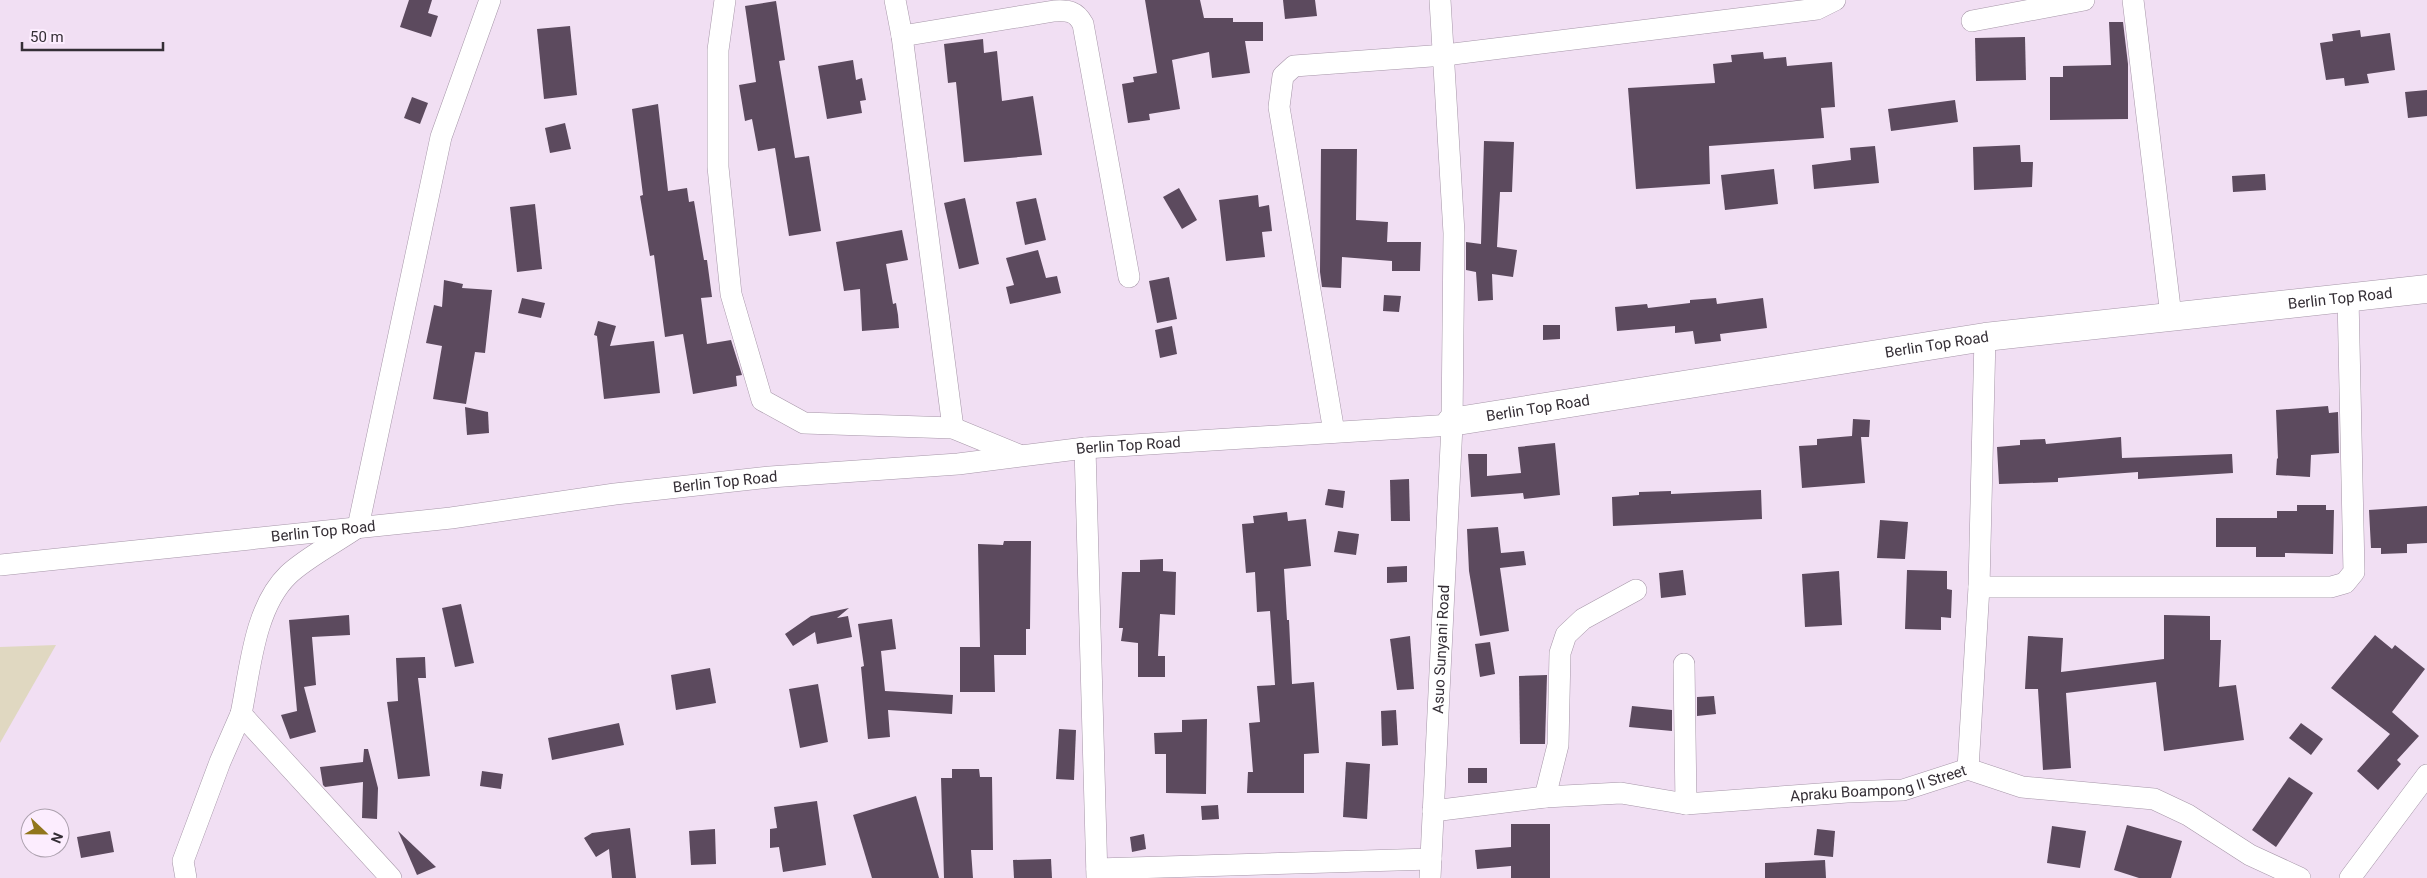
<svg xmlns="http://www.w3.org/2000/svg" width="2427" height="878" viewBox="0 0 2427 878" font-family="Roboto,sans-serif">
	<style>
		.green { fill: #e0d8c1 }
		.building { fill: #5c4a5e }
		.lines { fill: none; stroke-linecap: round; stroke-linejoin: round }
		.street-casing { stroke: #a696a8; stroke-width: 22 }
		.secondary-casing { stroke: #a696a8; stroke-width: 29 }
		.street { stroke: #fff; stroke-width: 21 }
		.secondary { stroke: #fff; stroke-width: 28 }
		.labels { text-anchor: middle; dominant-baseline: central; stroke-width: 5; stroke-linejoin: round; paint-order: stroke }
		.street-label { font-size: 15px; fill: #342e35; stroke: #fcedfe }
	</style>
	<rect width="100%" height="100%" fill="#f1dff3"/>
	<polygon class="green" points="56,645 0,743 0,647"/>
	<g class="building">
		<polygon points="409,0 432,0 428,13 438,16 431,37 400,27"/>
		<polygon points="1145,0 1200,0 1204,18 1233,18 1233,22 1263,22 1263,41 1245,41 1250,73 1212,78 1209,52 1172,60 1180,109 1149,114 1150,120 1128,123 1122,84 1134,82 1133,77 1157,73"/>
		<polygon points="1283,0 1315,0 1317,16 1285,19"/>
		<polygon points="776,1 785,60 779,61 795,158 809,156 821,231 789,236 775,148 758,151 752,119 745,121 739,85 756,82 745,6"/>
		<polygon points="2109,22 2123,22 2128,64 2128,119 2050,120 2050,77 2063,77 2063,66 2111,65"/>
		<polygon points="570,26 577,95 544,99 537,29"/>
		<polygon points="2360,30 2361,37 2390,33 2395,70 2367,74 2369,83 2345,86 2344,78 2326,80 2320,43 2333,41 2332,34"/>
		<polygon points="2025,37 2026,80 1976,81 1975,38"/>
		<polygon points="983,39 984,53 997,51 1002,101 1033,96 1042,155 964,162 956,82 948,83 944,44"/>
		<polygon points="1763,52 1764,59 1786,57 1787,66 1832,62 1835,107 1821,108 1824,138 1709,146 1710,184 1636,189 1628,88 1715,83 1713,64 1732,62 1731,55"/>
		<polygon points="853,60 856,80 862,78 866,100 860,101 862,113 827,119 818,66"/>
		<polygon points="2427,90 2427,116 2408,118 2405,92"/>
		<polygon points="412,97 428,103 420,124 404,118"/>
		<polygon points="1955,100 1958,122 1891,131 1888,109"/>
		<polygon points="658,104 668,191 687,188 689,202 694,201 704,260 707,260 712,297 701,298 707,344 731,340 742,375 736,376 737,386 693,394 683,334 665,337 654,255 650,256 640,196 643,195 632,109"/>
		<polygon points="565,123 571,149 550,153 545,128"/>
		<polygon points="1484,141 1514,142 1512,192 1500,192 1497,247 1517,250 1513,277 1492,274 1493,300 1478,301 1476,272 1466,270 1466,242 1481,244"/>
		<polygon points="2020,145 2021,162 2033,162 2032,187 1974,190 1973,147"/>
		<polygon points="1875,146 1879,183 1814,189 1812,165 1851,160 1850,148"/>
		<polygon points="1321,149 1357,149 1356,220 1388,222 1387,242 1421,242 1420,271 1392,271 1392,261 1342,257 1341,288 1322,287 1320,272"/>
		<polygon points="1774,169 1778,204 1725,210 1721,175"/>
		<polygon points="2265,174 2266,190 2233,192 2232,176"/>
		<polygon points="1179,188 1197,220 1182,229 1163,197"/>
		<polygon points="1258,195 1259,207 1269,205 1272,231 1262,232 1265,257 1226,261 1219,200"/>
		<polygon points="965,198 979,264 959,269 944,203"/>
		<polygon points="1036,198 1046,240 1025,245 1016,202"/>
		<polygon points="535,204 542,269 517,272 510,207"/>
		<polygon points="902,230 908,260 886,264 893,304 896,303 898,315 899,328 862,331 860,289 844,291 836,242"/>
		<polygon points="1038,250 1046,278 1057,276 1061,293 1010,304 1006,287 1014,285 1006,258"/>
		<polygon points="1169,277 1177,319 1157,323 1149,281"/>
		<polygon points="444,280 463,284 462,288 492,290 485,353 475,352 466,404 433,399 442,346 426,343 434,305 442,307"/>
		<polygon points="1384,295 1401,296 1399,312 1383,311"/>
		<polygon points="522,298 545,303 541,318 518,313"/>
		<polygon points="1716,298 1717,304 1763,298 1767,328 1720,334 1721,341 1695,344 1693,331 1675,333 1675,326 1617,331 1615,307 1647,304 1648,308 1690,303 1690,300"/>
		<polygon points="598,321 616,326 610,346 654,341 660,393 604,399 597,336 594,335"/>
		<polygon points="1543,325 1560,325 1560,339 1543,340"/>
		<polygon points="1172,326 1177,354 1160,358 1155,330"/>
		<polygon points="2328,406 2329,413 2338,412 2339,453 2311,455 2310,477 2276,475 2277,458 2278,459 2276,410"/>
		<polygon points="465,407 488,412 489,433 467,435"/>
		<polygon points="1853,419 1870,420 1869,437 1861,437 1865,483 1802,488 1799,446 1817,445 1817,439 1852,436"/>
		<polygon points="2121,437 2122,458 2232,454 2233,473 2138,479 2138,472 2058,478 2058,482 1999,484 1997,447 2020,445 2020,440 2045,439 2046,444"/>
		<polygon points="1555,443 1560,495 1524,499 1523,493 1471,497 1468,454 1487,454 1487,476 1521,473 1518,447"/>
		<polygon points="1409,479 1410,521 1391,521 1390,480"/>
		<polygon points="1328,489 1345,491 1343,508 1325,505"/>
		<polygon points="1761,490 1762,519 1613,526 1612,497 1639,495 1639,492 1671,491 1671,494"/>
		<polygon points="2297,505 2326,505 2326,510 2334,510 2333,554 2285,553 2285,557 2256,557 2256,547 2216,547 2216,518 2277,518 2277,511 2297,511"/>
		<polygon points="2427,506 2427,543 2407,544 2407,553 2381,554 2381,548 2371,548 2369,510"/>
		<polygon points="1287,512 1288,521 1306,519 1311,566 1284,569 1287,620 1289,620 1292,684 1314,682 1319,753 1304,754 1304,793 1247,793 1248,772 1253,772 1249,723 1260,722 1257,686 1275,685 1270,611 1257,612 1255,572 1246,573 1242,524 1254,523 1253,516"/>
		<polygon points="1880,520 1908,522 1905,559 1877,558"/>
		<polygon points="1498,527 1501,553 1524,551 1526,565 1500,568 1509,631 1480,636 1469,571 1467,529"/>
		<polygon points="1338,531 1359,534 1356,555 1334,552"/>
		<polygon points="1004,541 1031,541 1030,629 1026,629 1026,655 994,655 995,692 960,692 960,647 980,647 978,544 1003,545"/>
		<polygon points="1163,559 1163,571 1176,572 1175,615 1160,614 1158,656 1165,656 1165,677 1138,677 1138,643 1121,641 1123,628 1119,628 1122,572 1140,572 1140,560"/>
		<polygon points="1407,566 1407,582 1387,583 1387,567"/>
		<polygon points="1683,570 1686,595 1661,598 1659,573"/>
		<polygon points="1907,570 1947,571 1947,589 1952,590 1951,618 1941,617 1941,630 1905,629"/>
		<polygon points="1839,571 1842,625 1805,627 1802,574"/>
		<polygon points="461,604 474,663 455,667 442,608"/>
		<polygon points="849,608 837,618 848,616 852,637 817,644 815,632 793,646 785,634 811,616"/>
		<polygon points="349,615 350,635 312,637 316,685 304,687 316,732 290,739 281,715 297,711 289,620"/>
		<polygon points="2164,615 2210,616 2210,640 2221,640 2219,687 2236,685 2244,740 2164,751 2156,682 2066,693 2071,768 2043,770 2038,689 2025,689 2028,636 2063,638 2061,672 2164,659"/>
		<polygon points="892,619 896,649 881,651 885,691 953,695 952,714 888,710 890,737 868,739 861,667 864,666 858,624"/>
		<polygon points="2375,635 2392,649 2395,645 2425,669 2392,712 2419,736 2397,760 2401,764 2378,790 2357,771 2390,734 2331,688"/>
		<polygon points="1410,636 1414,689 1397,690 1390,639"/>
		<polygon points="1490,642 1495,674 1480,677 1475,644"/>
		<polygon points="425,657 426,678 418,678 430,776 398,779 387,702 398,701 396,658"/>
		<polygon points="710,668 716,703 676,710 671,675"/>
		<polygon points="1547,675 1545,744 1520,744 1519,676"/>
		<polygon points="818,684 828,742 800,748 789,689"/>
		<polygon points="1714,696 1716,714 1697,716 1697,697"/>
		<polygon points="1632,706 1672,710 1672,731 1629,727"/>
		<polygon points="1396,710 1398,745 1382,746 1381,711"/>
		<polygon points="1207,719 1206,794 1166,793 1166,754 1155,754 1154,733 1182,732 1182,720"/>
		<polygon points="619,723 624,745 552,760 548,738"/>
		<polygon points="2301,723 2323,739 2311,755 2289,738"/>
		<polygon points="1059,729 1076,730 1074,780 1056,779"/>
		<polygon points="364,749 368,749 378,788 377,819 362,818 363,782 325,787 323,785 320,767 363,762"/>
		<polygon points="1346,762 1370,764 1367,819 1343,817"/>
		<rect x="1468" y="768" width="19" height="15"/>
		<polygon points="952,769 979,769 980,777 992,777 993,850 971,850 973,878 944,878 941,778 952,778"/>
		<polygon points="482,771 503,774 501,789 480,786"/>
		<polygon points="2289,777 2313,793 2276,847 2252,830"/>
		<polygon points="916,796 939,878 872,878 853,815"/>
		<polygon points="817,801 826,865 783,872 779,847 770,848 770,829 777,828 774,807"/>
		<polygon points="1218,805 1219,819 1202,820 1201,806"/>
		<polygon points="1511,824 1550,824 1550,878 1511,878 1511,866 1477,869 1475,850 1511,847"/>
		<polygon points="2127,825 2182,841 2171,878 2139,878 2114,870"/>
		<polygon points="2052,826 2086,831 2080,868 2047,863"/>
		<polygon points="630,828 636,878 612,878 609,849 596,857 584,838 592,833"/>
		<polygon points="715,829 716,864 691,865 689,831"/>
		<polygon points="1817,829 1835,831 1833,857 1814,855"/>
		<polygon points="110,831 114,852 81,858 77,837"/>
		<polygon points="398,831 436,867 417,875"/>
		<polygon points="1144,834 1146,849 1132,852 1130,837"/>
		<polygon points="1051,859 1052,878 1014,878 1013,860"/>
		<polygon points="1825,860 1826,878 1765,878 1765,863"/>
	</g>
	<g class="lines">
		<g class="street-casing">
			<g id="street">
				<polyline points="725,0 718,50 718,167 731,294 762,400 804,423 953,428 1019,455"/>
				<polyline points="895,0 902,36 953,428"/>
				<polyline points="2133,0 2171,316"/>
				<polyline points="1972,21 2084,0"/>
				<path d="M902 36 1054 11C1068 10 1076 11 1083 24L1129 277"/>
				<polyline points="1334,432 1279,107 1283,76 1294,66 1445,55 1817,9 1835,0"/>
				<polyline points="1085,448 1097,878"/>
				<path id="s1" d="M0 565 451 518 615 494 770 477 958 464 1085 448 1452 425"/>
				<polyline points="1979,587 2331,587 2345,583 2354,572 2348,297"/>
				<polyline points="1684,664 1686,804"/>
				<path d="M241 714C250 671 254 608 288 575 304 559 338 541 358 527L441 137 490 0"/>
				<polyline points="1968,769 1979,587 1985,337"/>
				<polyline points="1545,797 1558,745 1560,653 1566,635 1583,619 1636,590"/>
				<path id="s2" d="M1433 811 1545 797 1621 793 1686 804 1847 792 1903 790 1968 769 2022 787 2154 799 2188 815 2250 855 2300 878"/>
				<polyline points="1097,869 1431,859"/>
				<polyline points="186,878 183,861 220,762 241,714 391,878"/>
				<path id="s3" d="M1430 878 1452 425 1454 233 1440 0"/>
				<polyline points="2350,878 2427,775"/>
			</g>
		</g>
		<g class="secondary-casing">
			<g id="secondary">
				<path id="s4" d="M1451 422 1985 337 2427 289"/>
			</g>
		</g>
		<use href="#street" class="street"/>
		<use href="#secondary" class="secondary"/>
	</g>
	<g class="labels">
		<g class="street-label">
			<text stroke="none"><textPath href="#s4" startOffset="898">Berlin Top Road</textPath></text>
			<text stroke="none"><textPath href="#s4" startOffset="492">Berlin Top Road</textPath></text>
			<text stroke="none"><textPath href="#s4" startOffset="88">Berlin Top Road</textPath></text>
			<text stroke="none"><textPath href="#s1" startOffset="1135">Berlin Top Road</textPath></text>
			<text stroke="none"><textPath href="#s1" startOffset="730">Berlin Top Road</textPath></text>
			<text stroke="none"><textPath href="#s1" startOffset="325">Berlin Top Road</textPath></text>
			<text stroke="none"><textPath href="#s3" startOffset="229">Asuo Sunyani Road</textPath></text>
			<text stroke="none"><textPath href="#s2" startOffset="449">Apraku Boampong II Street</textPath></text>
		</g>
	</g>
	<g transform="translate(45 833) rotate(112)"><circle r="24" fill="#fcedfe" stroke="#aca1ae"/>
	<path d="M0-4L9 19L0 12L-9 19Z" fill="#91761c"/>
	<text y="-8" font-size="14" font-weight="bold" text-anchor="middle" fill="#342e35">N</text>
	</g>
	<path d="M22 42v8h141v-8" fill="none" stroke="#342e35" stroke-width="2.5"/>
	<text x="30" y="42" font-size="15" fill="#342e35" stroke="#fcedfe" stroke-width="4" paint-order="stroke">50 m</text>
</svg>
